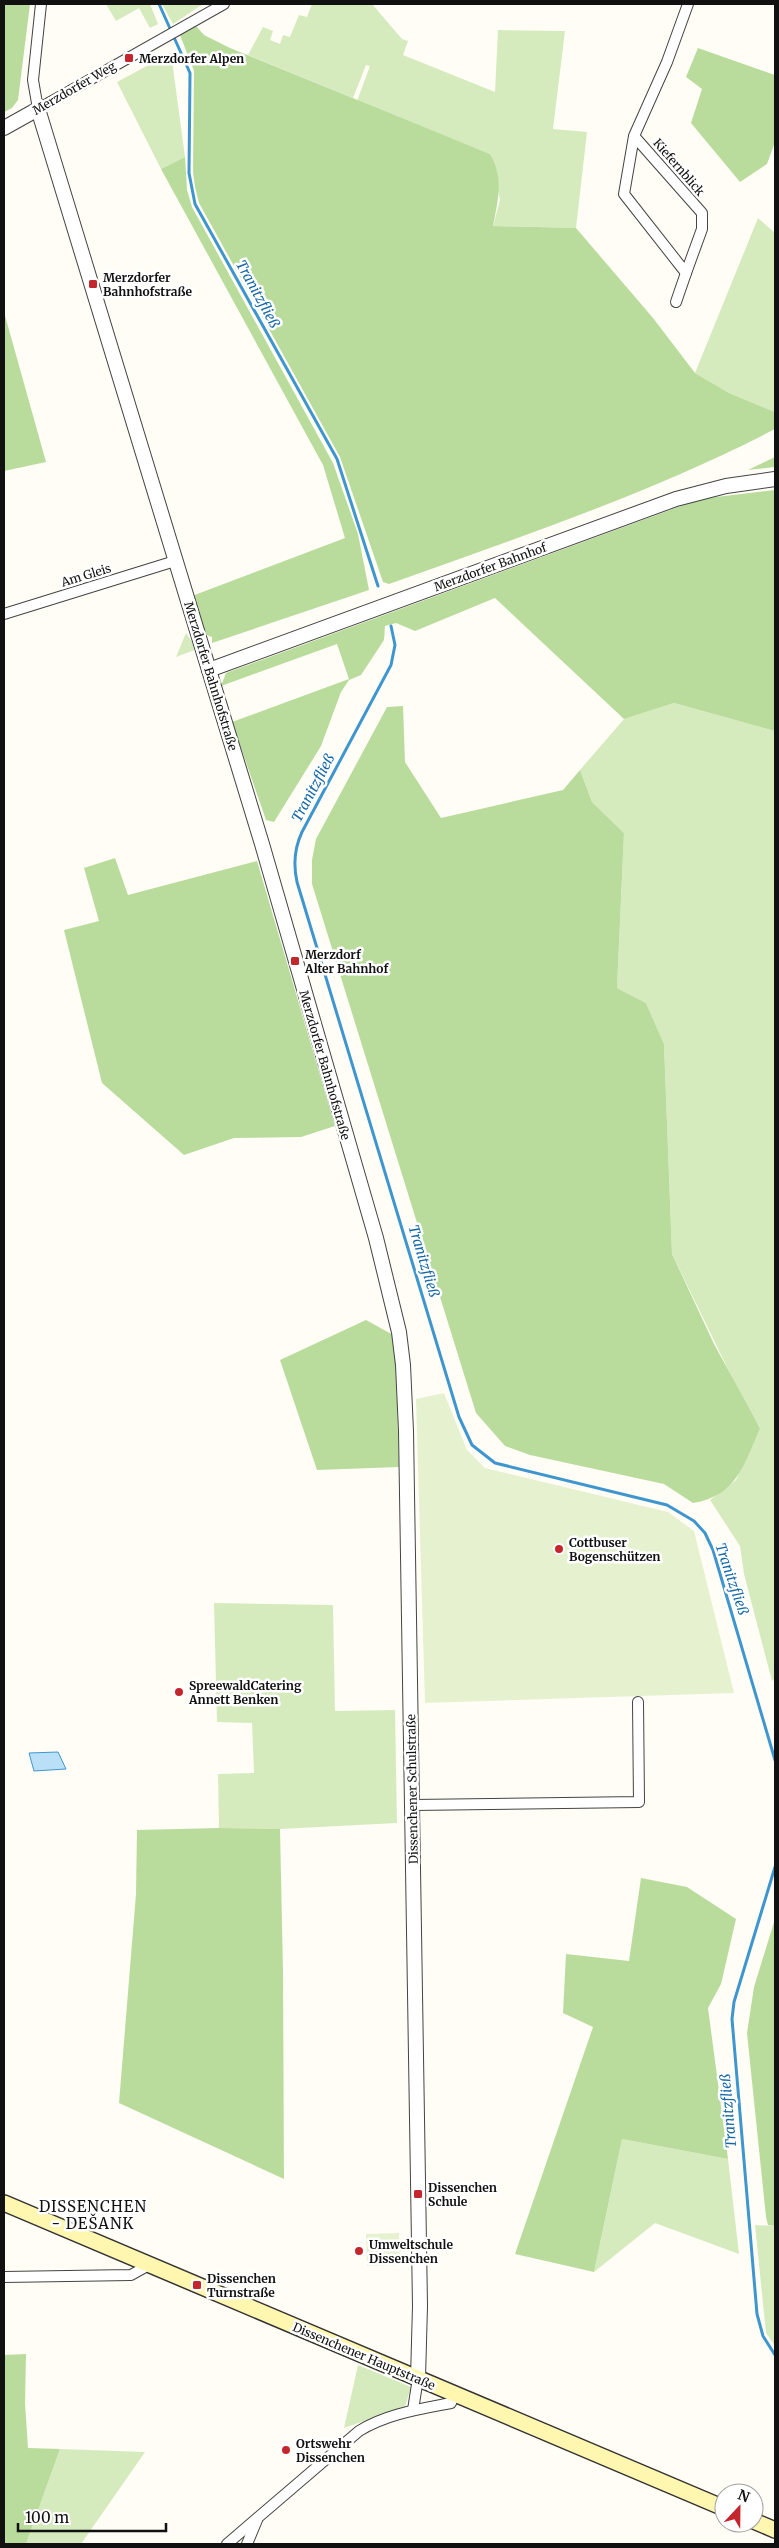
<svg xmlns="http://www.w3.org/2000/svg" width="779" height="2548" viewBox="0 0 779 2548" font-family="Merriweather,serif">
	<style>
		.green { fill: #d5ebbd }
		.forest { fill: #b9dc9c }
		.pitch { fill: #e6f2cf }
		.water { fill: #b9e0f7; stroke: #3f96cf }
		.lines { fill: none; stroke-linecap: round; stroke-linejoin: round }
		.stream { stroke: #3f96cf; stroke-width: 3 }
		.minor-casing { stroke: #444; stroke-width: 12 }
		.tertiary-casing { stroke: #444; stroke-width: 16 }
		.secondary-casing { stroke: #333; stroke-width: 18 }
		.minor { stroke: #fff; stroke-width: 10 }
		.tertiary { stroke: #fff; stroke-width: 14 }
		.secondary { stroke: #fff6b0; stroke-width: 15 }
		.poi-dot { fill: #c4262e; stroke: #fff; stroke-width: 2 }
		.labels { text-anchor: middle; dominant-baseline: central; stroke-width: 5; stroke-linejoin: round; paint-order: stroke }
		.poi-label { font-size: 12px; font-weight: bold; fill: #111; stroke: #fff; text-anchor: start }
		.street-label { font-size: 12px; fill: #111; stroke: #fff }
		.water-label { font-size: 14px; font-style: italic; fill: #1768a6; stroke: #fff }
		.quarter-label { font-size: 15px; letter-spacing: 1px; fill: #111; stroke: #fff }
	</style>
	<rect width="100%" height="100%" fill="#fffdf5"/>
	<g class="green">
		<polygon points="106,4 150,4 158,24 150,28 139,8 116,21"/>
		<polygon points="162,4 203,4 173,24"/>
		<polygon points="312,4 372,4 402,39 408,41 403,55 495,92 498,30 565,31 553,129 587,132 576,228 493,226 500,200 490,154 357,101 370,66 366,65 353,98 248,55 263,27 273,31 270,40 280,44 283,35 290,37 299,15 307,17"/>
		<polygon points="171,53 185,157 161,169 117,82"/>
		<polygon points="758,218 775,233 775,412 729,393 695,373"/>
		<polygon points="186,633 197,649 176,657"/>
		<polygon points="674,703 775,731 775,1678 772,1681 744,1574 740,1546 710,1500 736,1480 760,1427 742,1398 672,1254 664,1044 646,1003 617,988 624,833 592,802 580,770 624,719"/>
		<polygon points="214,1603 333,1605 335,1711 395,1710 397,1823 280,1829 219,1828 218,1774 254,1773 252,1723 217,1722"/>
		<polygon points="622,2139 728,2159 739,2254 655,2223 594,2272"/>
		<polygon points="755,2225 775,2226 775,2346 766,2333"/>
		<polygon points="358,2365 411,2387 405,2407 344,2428"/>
		<polygon points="60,2449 145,2452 81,2544 26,2544"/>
	</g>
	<g class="forest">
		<polygon points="4,4 30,4 18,100 12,108 4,112"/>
		<path d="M196 26 204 35 230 48 490 154C504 178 498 200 493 226L576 228 653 318 695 373 729 393 775 412V429C652 493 520 537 389 584L383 582 340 457 199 203 195 187 193 172 194 71 180 35Z"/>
		<polygon points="698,48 775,75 775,142 767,164 740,182 691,123 702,89 686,77"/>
		<path d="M185 157 187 190 192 207 333 463 358 534 369 590 212 643V637C198 634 196 608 192 596L345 538 323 465 161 169Z"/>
		<polygon points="4,312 46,462 4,471"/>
		<polygon points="775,457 775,467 748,470"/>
		<polygon points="775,490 775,731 674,703 624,719 495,598 415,631 396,623 385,626 384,640 361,675 349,680 341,692 321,746 274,822 266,820 232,722 349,679 337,644 221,686 226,673 700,499"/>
		<path d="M403 706 405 762 441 818 563 790 580 770 592 802 624 833 617 988 646 1003 664 1044 672 1254 714 1344 760 1428C744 1464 737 1496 693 1503L664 1484 530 1455 505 1446 476 1413 312 884V860L316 839 387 707Z"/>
		<polygon points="115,858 128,895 257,861 335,1126 301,1137 234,1138 184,1155 102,1083 64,930 99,921 84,868"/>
		<polygon points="366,1320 395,1336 399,1467 317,1470 280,1360"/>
		<polygon points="219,1828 280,1829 283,1972 284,2179 119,2103 136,1894 137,1830"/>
		<polygon points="641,1878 687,1887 736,1919 721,1984 708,2008 728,2159 622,2139 594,2272 515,2254 593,2027 563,2013 566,1954 629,1961"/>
		<polygon points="775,1919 775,2226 768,2225 766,2217 747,2033 754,1987"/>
		<polygon points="26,2354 25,2403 28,2448 60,2449 26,2544 4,2544 4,2355"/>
	</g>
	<g class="pitch">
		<polygon points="444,1393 467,1450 485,1468 668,1512 694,1531 734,1693 425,1703 416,1399"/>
		<polygon points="399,2233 400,2265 367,2266 366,2234"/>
	</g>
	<polygon class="water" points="58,1752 66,1769 34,1771 29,1753"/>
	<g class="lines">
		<g class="stream">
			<polyline points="159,4 190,73 189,173 195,204 337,459 378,586"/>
			<path d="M391 626 395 645 391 665 302 832C294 849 293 864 297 882L459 1417 472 1445 495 1463 667 1505 694 1521 705 1533 713 1550 775 1760"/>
			<polyline points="775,1867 734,2002 732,2019 757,2314 763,2336 775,2355"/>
		</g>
		<g class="minor-casing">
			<g id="minor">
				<polyline points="41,4 33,80 38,109 224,4"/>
				<polyline points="634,136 702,213 702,229 686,273 624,194 634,136 667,62 688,4"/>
				<polyline points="676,302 686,273"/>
				<polyline points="4,614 175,561"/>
				<polyline points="413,1805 639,1802 638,1702"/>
				<polyline points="4,2277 131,2275 149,2265"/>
				<polyline points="413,2410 418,2378"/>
				<path d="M227 2544 359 2431C386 2414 420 2409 451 2403L455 2393"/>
				<polyline points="247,2544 257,2520"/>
			</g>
		</g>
		<g class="tertiary-casing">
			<g id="tertiary">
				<polyline points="4,128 38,109 262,844 376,1238 399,1332 403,1365 406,1431 420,2306 418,2378"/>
				<polyline points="209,670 676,499 726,486 775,479"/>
			</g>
		</g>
		<g class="secondary-casing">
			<g id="secondary">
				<polyline points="4,2203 724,2508"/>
				<polyline points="754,2521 775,2530"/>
			</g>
		</g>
		<use href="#minor" class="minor"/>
		<use href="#tertiary" class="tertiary"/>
		<use href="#secondary" class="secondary"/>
	</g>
	<g class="poi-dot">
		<rect x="124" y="53" width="10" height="10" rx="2.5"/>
		<rect x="88" y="279" width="10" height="10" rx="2.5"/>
		<rect x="290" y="956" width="10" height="10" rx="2.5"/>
		<circle cx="559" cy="1549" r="5"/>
		<circle cx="179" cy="1692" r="5"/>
		<rect x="413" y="2189" width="10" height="10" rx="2.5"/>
		<circle cx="359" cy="2251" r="5"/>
		<rect x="192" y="2280" width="10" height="10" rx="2.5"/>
		<circle cx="286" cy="2450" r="5"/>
	</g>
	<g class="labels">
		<g class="poi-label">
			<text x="139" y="58">Merzdorfer Alpen</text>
			<text x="103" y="277">Merzdorfer<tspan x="103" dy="14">Bahnhofstraße</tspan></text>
			<text x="305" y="954">Merzdorf<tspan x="305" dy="14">Alter Bahnhof</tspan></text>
			<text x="569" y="1542">Cottbuser<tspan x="569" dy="14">Bogenschützen</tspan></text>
			<text x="189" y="1685">SpreewaldCatering<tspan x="189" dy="14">Annett Benken</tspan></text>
			<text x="428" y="2187">Dissenchen<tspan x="428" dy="14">Schule</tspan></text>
			<text x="369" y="2244">Umweltschule<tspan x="369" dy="14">Dissenchen</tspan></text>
			<text x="207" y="2278">Dissenchen<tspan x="207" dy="14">Turnstraße</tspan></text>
			<text x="296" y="2443">Ortswehr<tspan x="296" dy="14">Dissenchen</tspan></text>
		</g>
		<g class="street-label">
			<text transform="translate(74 88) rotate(-30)">Merzdorfer Weg</text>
			<text transform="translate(679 167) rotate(49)">Kiefernblick</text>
			<text transform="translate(490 567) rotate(-20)">Merzdorfer Bahnhof</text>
			<text transform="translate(86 575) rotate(-17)">Am Gleis</text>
			<text transform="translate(211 676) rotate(73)">Merzdorfer Bahnhofstraße</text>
			<text transform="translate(325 1065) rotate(74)">Merzdorfer Bahnhofstraße</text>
			<text transform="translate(412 1789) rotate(-91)">Dissenchener Schulstraße</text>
			<text transform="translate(364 2356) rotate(23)">Dissenchener Hauptstraße</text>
		</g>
		<g class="water-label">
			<text transform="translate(258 294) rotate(61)">Tranitzfließ</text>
			<text transform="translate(313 788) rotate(-62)">Tranitzfließ</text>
			<text transform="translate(424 1261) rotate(73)">Tranitzfließ</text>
			<text transform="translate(732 1579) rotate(71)">Tranitzfließ</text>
			<text transform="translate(728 2111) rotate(-95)">Tranitzfließ</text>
		</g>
		<g class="quarter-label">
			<text x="93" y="2206">DISSENCHEN<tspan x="93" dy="17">- DEŠANK</tspan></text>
		</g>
	</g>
	<rect width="779" height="2548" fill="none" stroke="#111111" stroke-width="10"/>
	<g transform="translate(739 2508) rotate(22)"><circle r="24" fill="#ffffff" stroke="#a0a0a0"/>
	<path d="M0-4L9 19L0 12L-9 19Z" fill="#c4262e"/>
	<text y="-8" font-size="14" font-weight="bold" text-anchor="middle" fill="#111111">N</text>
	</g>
	<path d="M18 2523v8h148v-8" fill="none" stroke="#111111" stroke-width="2.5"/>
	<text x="25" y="2523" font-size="15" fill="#111111" stroke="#ffffff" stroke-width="4" paint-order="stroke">100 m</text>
</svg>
